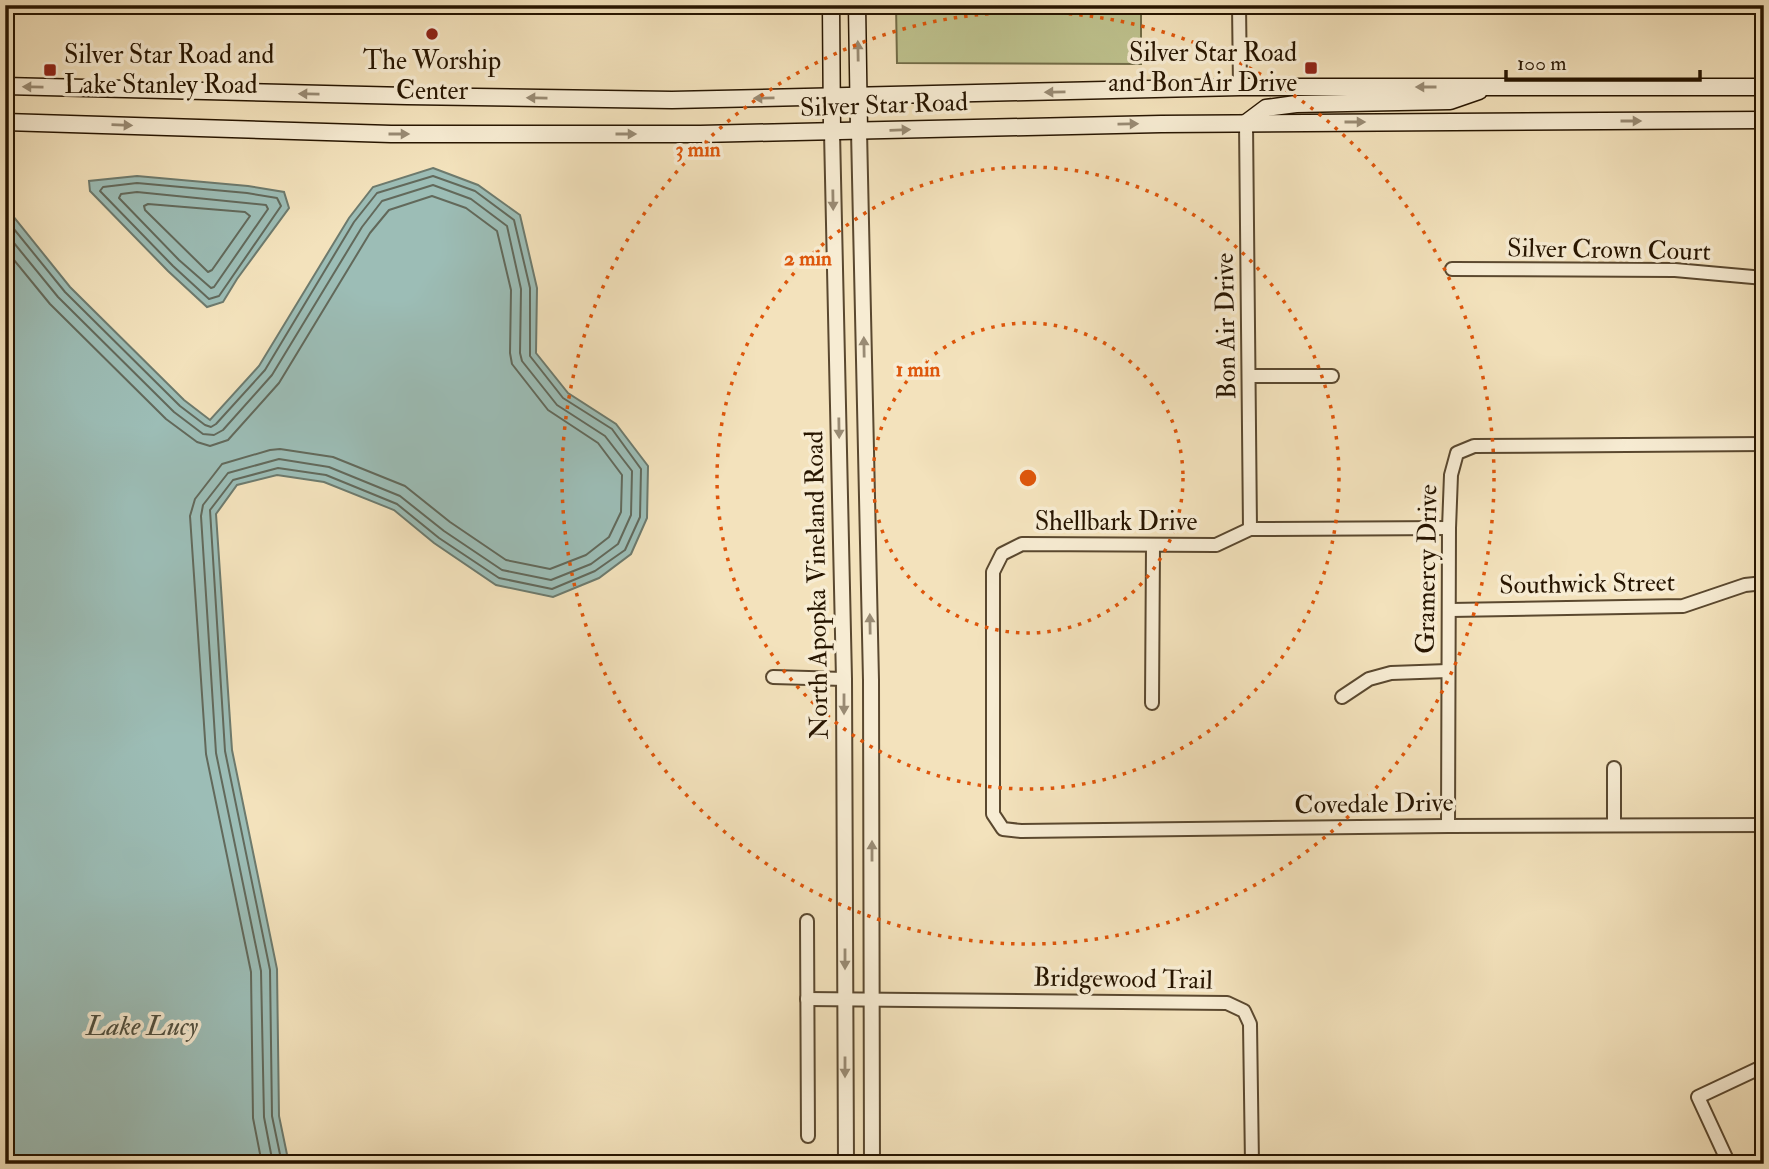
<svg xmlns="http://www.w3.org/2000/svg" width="1769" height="1169" viewBox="0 0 1769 1169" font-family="'IM FELL Double Pica',serif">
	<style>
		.green { fill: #bec28e; stroke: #726c47; stroke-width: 2 }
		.water { fill: #9cbdb6; stroke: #6d7a6d; stroke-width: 2 }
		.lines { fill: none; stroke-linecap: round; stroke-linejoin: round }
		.shore { stroke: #62695b; stroke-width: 2 }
		.minor-casing { stroke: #5a482f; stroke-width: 16 }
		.tertiary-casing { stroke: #5a482f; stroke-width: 18 }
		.secondary-casing { stroke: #271500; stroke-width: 19 }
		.minor { stroke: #f7ecd3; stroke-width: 12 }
		.tertiary { stroke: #f7ecd3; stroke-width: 14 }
		.secondary { stroke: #f7ecd3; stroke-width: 16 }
		.oneway { fill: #998b74 }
		.ring { fill: none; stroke: #de560b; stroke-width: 3.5; stroke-dasharray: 3.5 7 }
		.poi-dot { fill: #8f2418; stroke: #f7ecd3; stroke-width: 2.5 }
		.labels { text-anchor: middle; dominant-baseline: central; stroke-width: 7; stroke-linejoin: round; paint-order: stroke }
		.poi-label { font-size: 26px; fill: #271500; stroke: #f7ecd3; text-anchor: end }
		.street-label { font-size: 26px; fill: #271500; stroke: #f7ecd3 }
		.water-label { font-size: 28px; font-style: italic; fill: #505040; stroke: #f7ecd3 }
		.centre { fill: #de560b; stroke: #f7ecd3; stroke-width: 3.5 }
		.ring-label { font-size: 21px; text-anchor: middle; font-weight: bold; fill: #de560b; stroke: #f7ecd3; stroke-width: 7; stroke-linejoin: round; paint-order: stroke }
	</style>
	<rect width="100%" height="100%" fill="#f3e2bc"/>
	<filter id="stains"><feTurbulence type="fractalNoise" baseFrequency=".00286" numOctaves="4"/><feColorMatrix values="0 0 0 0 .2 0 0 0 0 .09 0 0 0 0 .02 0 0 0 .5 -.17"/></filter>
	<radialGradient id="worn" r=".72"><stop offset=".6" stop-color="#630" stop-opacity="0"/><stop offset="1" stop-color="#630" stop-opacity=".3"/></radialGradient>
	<polygon class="green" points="896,5 1141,5 1141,64 897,63"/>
	<g class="water">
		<polygon points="433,168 478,185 520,215 537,288 536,353 568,393 616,424 648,466 647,518 631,554 599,578 553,597 496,585 434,543 394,510 324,482 277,475 237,485 216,514 232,750 277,969 279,1116 289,1164 5,1164 5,206 70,287 184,400 210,420 259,366 349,218 373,187"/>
		<polygon points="137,176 248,186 284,192 289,208 237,279 223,302 207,307 168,271 90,191 89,181"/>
	</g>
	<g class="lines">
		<g class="shore">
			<polygon points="137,183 247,193 277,198 281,206 219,296 209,299 173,266 100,191 103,187"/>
			<polygon points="137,192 266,205 268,209 214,287 211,288 179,260 119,198 121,194"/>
			<polygon points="148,204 245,212 250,216 212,270 208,272 145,210 144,206"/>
			<polyline points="5,218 65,292 180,406 205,425 211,427 216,424 265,370 354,222 377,193 433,176 475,191 514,220 530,288 530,356 563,398 612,429 641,469 640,517 625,550 595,571 552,589 499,578 439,538 397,504 326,475 278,468 233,480 210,510 225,751 270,970 272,1116 282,1164"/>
			<polyline points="5,232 58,297 174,412 203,434 214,435 223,430 272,375 362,227 382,201 433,185 471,199 507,226 521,289 520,353 522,361 557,405 605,436 632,471 631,515 618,544 591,564 551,580 502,570 444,531 400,496 329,467 279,459 228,473 203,505 201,516 216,753 261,971 264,1117 273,1164"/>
			<polyline points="5,249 50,304 166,419 197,442 210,446 228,440 279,383 370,233 389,210 432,196 466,208 497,231 511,290 510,353 512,364 548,410 598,443 622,475 621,512 609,537 586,555 550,569 506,560 450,522 405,486 333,457 280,449 270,450 222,464 195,499 190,516 206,754 251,972 253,1118 262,1164"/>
		</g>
		<g class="minor-casing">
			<g id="minor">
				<polyline points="1239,5 1240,87"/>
				<polyline points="1246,123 1250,529"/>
				<polyline points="1452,269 1675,270 1764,278"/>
				<polyline points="1249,376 1332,376"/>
				<polyline points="1449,528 1250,529 1216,545 1022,544 1002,554 993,572 993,814 1003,829 1021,831 1448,826 1764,825"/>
				<polyline points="1450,610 1683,606 1745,585 1764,583"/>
				<polyline points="773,677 844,679"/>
				<polyline points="1342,697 1369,679 1391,673 1448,671"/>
				<polyline points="1152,703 1153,546"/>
				<polyline points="1614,768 1614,825"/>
				<polyline points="1448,826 1449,528 1451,475 1457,453 1474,446 1764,444"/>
				<polyline points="807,921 808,1136"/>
				<polyline points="807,999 1227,1003 1244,1011 1250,1024 1252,1164"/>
				<polyline points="1729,1164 1698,1097 1764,1066"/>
			</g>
		</g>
		<g class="tertiary-casing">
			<g id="tertiary">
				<polyline points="859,131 871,680 872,1164"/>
				<polyline points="832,132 844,679 846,1164"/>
			</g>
		</g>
		<g class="secondary-casing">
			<g id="secondary">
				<polyline points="831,5 832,132"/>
				<polyline points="857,5 859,131"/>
				<polyline points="5,86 407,96 672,100 1240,87 1764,87"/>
				<polyline points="5,122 391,134 700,134 1161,124 1764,120"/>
				<polyline points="1246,123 1266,108 1296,104 1450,101 1479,91"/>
			</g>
		</g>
		<use href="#minor" class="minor"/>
		<use href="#tertiary" class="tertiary"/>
		<use href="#secondary" class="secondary"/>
	</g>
	<defs><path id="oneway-solid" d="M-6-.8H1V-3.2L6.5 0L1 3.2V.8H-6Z" transform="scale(1.75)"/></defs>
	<g class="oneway">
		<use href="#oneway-solid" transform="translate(858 51) rotate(-91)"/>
		<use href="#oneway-solid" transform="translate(33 87) rotate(-179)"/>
		<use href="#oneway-solid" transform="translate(1426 87) rotate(180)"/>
		<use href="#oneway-solid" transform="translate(1055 92) rotate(179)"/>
		<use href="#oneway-solid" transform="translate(309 94) rotate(-179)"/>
		<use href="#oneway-solid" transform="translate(537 98) rotate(-179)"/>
		<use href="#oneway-solid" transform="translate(764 98) rotate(179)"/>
		<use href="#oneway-solid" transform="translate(1631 121)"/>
		<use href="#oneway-solid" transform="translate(1355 122)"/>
		<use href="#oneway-solid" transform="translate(1128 124) rotate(-1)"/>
		<use href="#oneway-solid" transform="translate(122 125) rotate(2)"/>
		<use href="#oneway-solid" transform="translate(900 130) rotate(-2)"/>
		<use href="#oneway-solid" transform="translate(399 134)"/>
		<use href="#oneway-solid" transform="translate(626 134)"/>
		<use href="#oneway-solid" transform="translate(833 200) rotate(89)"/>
		<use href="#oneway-solid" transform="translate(864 347) rotate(-91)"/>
		<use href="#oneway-solid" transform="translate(839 428) rotate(89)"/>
		<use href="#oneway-solid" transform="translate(870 624) rotate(-91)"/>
		<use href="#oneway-solid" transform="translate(844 704) rotate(90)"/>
		<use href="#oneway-solid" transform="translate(872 851) rotate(-90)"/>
		<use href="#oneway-solid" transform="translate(845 959) rotate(90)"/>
		<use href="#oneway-solid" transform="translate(845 1067) rotate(90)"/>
	</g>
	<g class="ring">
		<circle cx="1028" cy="478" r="155"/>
		<circle cx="1028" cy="478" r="311"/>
		<circle cx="1028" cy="478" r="466"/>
	</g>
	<g class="poi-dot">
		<circle cx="432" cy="34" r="7"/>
		<rect x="1304" y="61" width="14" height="14" rx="3.5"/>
		<rect x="43" y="63" width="14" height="14" rx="3.5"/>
	</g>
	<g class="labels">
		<g class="poi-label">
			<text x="1297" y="53">Silver Star Road<tspan x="1297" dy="30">and Bon Air Drive</tspan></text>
			<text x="64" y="55" text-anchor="start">Silver Star Road and<tspan x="64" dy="30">Lake Stanley Road</tspan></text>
			<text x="432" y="61" text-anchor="middle">The Worship<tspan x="432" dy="30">Center</tspan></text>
		</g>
		<g class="street-label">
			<text transform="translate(884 105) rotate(-2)">Silver Star Road</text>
			<text transform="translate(1609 250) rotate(1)">Silver Crown Court</text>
			<text transform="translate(1226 326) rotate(-91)">Bon Air Drive</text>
			<text x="1116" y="522">Shellbark Drive</text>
			<text transform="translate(1427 569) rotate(-89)">Gramercy Drive</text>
			<text transform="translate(1587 584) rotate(-1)">Southwick Street</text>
			<text transform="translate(817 585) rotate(-91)">North Apopka Vineland Road</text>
			<text transform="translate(1374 804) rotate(-1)">Covedale Drive</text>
			<text transform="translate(1123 979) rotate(1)">Bridgewood Trail</text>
		</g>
		<g class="water-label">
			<text x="142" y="1026">Lake Lucy</text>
		</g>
	</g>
	<circle cx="1028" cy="478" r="10" class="centre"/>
	<g class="ring-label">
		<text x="698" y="156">3 min</text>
		<text x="808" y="265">2 min</text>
		<text x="918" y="376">1 min</text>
	</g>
	<rect width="1769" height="1169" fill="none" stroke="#f3e2bc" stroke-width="28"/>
	<rect x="7" y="7" width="1755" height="1155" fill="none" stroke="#271500" stroke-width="3.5"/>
	<rect x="14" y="14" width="1741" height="1141" fill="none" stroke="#271500" stroke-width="2"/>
	<path d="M1506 70v10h194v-10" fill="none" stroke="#271500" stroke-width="3.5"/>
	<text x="1517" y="70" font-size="21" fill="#271500" stroke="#f7ecd3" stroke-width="5" paint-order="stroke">100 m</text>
	<rect width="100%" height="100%" filter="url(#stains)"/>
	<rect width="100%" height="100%" fill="url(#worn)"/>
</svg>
